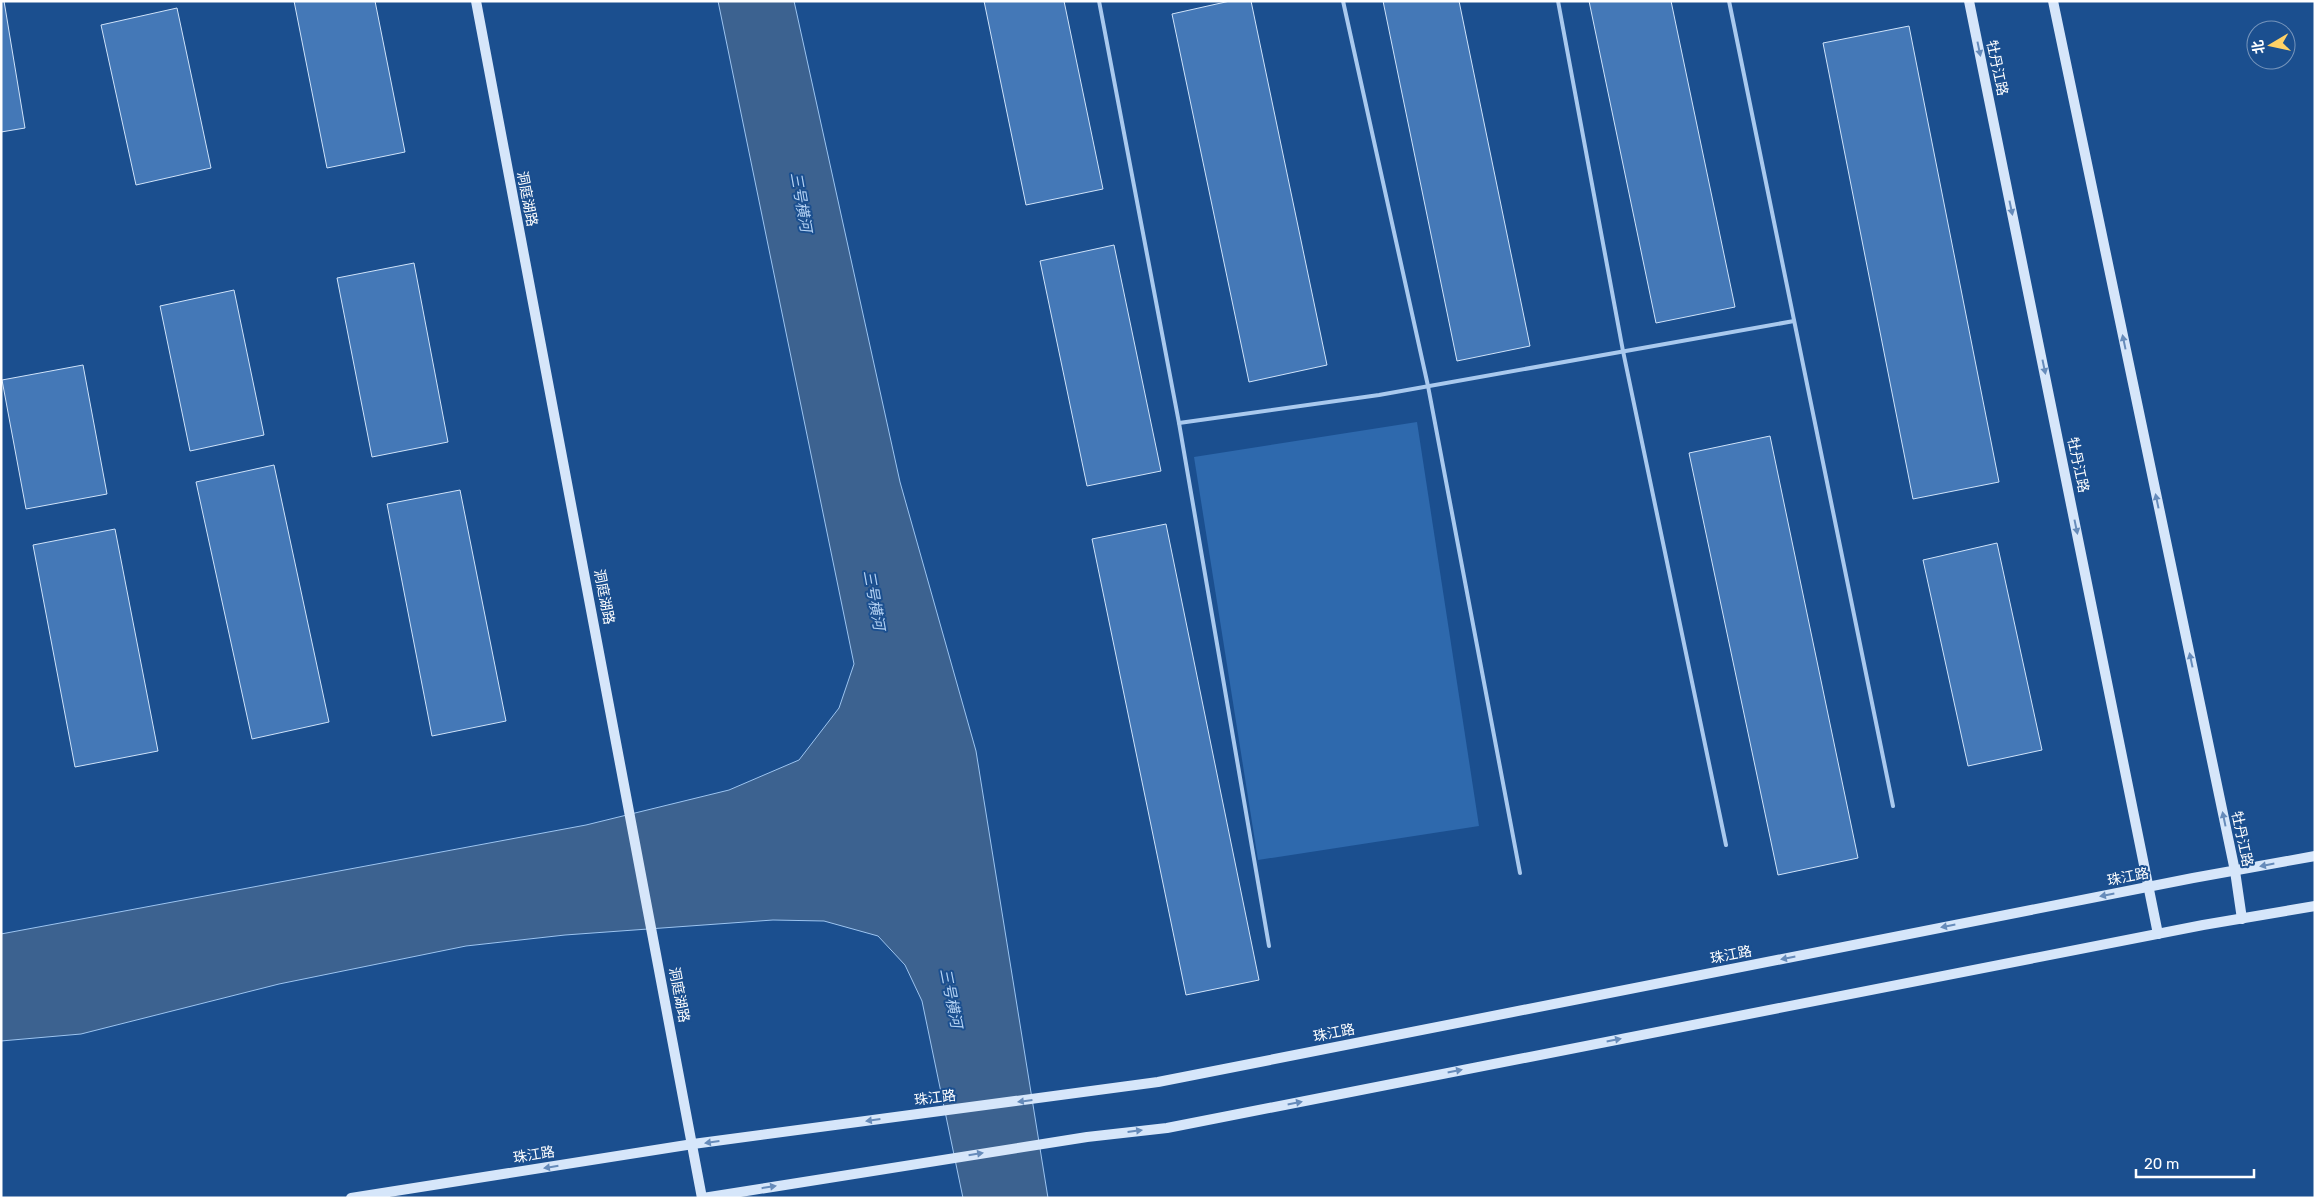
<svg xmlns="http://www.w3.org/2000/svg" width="2316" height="1199" viewBox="0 0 2316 1199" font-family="Rubik,'Noto Sans SC',sans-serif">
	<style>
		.green { fill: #2e69ad }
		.water { fill: #3c6290; stroke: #9cc4f0 }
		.building { fill: #4478b7; stroke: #cfe3fa }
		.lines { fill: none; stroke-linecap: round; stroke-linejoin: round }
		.lane { stroke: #a9c9ee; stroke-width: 4 }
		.secondary { stroke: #d6e6fa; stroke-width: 10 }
		.oneway { fill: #668bba }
		.labels { text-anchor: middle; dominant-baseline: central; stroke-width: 4; stroke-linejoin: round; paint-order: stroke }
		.street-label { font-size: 14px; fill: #fff; stroke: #1b4f8f }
		.water-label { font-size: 15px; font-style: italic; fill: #b5d3f5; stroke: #1b4f8f }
	</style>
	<rect width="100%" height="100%" fill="#1b4f8f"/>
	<polygon class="green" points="1417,422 1479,826 1258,860 1194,457"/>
	<polygon class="water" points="718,1 794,1 900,482 976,751 1048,1198 963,1198 922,1001 905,965 878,936 824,921 773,920 565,935 466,946 279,984 81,1034 1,1041 1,934 586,825 729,790 799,760 839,708 854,664"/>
	<g class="building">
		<polygon points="1,1 4,1 25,128 1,132"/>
		<polygon points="294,1 375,1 405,152 327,168"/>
		<polygon points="984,1 1064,1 1103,189 1026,205"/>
		<polygon points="1230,1 1251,1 1327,365 1249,382 1172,14"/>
		<polygon points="1383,1 1459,1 1530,346 1457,361"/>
		<polygon points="1589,1 1671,1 1735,307 1656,323"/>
		<polygon points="177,8 211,168 136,185 101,25"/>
		<polygon points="1909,26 1999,482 1913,499 1823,43"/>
		<polygon points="1114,245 1161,471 1087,486 1040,261"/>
		<polygon points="414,263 448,442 372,457 337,278"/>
		<polygon points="234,290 264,435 190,451 160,306"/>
		<polygon points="83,365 107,494 26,509 2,380"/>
		<polygon points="1770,436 1858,858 1778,875 1689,453"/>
		<polygon points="274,465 329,722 252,739 196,482"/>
		<polygon points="460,490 506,721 432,736 387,504"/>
		<polygon points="1166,524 1259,980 1186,995 1092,539"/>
		<polygon points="115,529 158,751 75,767 33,545"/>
		<polygon points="1997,543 2042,750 1968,766 1923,560"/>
	</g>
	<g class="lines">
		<g class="lane">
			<polyline points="1099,1 1179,423 1379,395 1794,321"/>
			<polyline points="1343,1 1428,386 1520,873"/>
			<polyline points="1558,1 1623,351 1726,845"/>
			<polyline points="1729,1 1893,806"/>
			<polyline points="1179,423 1269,946"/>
		</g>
		<g class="secondary">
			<polyline points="476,1 702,1198"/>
			<polyline points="1969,1 2158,934"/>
			<polyline points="2053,1 2235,871 2242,919"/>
			<polyline points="351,1198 693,1144 1158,1082 2193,878 2315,856"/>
			<polyline points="703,1198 1087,1137 1167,1128 2203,925 2315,906"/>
		</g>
	</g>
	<defs><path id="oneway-solid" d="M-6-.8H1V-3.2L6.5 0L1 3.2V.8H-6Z" transform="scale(1.25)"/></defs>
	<g class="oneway">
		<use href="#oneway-solid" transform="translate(1979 49) rotate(78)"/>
		<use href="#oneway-solid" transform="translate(2011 208) rotate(78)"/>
		<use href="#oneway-solid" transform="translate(2124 342) rotate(-102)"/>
		<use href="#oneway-solid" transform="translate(2044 367) rotate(78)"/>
		<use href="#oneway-solid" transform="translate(2157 501) rotate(-102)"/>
		<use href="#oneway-solid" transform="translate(2076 527) rotate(78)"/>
		<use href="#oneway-solid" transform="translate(2191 660) rotate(-102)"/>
		<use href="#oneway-solid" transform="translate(2224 819) rotate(-102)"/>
		<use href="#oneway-solid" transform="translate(2267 865) rotate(169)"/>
		<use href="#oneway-solid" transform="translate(2107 895) rotate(169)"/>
		<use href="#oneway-solid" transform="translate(1948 926) rotate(169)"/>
		<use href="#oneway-solid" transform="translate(1788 958) rotate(169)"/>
		<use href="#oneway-solid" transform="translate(1614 1040) rotate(-11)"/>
		<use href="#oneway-solid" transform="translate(1455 1071) rotate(-11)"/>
		<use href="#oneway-solid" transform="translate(1025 1101) rotate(173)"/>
		<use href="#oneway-solid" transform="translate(1295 1103) rotate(-11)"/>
		<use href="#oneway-solid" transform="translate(873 1120) rotate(172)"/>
		<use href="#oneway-solid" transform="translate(1135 1131) rotate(-7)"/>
		<use href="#oneway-solid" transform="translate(712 1142) rotate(172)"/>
		<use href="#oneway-solid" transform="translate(976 1154) rotate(-9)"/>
		<use href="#oneway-solid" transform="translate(551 1167) rotate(171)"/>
		<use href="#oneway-solid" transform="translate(769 1187) rotate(-9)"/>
	</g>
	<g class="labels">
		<g class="street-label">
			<text transform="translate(1997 68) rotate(78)">牡丹江路</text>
			<text transform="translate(527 199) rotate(79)">洞庭湖路</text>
			<text transform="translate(2078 465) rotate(78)">牡丹江路</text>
			<text transform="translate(604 597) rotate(79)">洞庭湖路</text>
			<text transform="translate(2242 839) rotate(78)">牡丹江路</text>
			<text transform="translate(2128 877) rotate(-11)">珠江路</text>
			<text transform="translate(1731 955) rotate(-11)">珠江路</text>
			<text transform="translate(679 995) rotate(79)">洞庭湖路</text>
			<text transform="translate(1334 1033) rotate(-11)">珠江路</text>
			<text transform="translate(935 1098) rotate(-7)">珠江路</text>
			<text transform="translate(534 1155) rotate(-9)">珠江路</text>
		</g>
		<g class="water-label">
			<text transform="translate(801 202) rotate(80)">三号横河</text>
			<text transform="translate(874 600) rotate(80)">三号横河</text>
			<text transform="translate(951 998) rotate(79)">三号横河</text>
		</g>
	</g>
	<rect width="2316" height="1199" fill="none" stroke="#ffffff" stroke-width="5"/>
	<g transform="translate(2271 45) rotate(261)"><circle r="24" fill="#1b4f8f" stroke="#7695bc"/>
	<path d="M0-4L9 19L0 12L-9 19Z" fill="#ffd166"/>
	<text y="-8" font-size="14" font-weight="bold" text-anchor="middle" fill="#ffffff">北</text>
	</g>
	<path d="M2136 1169v8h118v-8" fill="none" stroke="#ffffff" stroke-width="2.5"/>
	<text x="2144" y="1169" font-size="15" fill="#ffffff" stroke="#1b4f8f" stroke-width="4" paint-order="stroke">20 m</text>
</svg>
